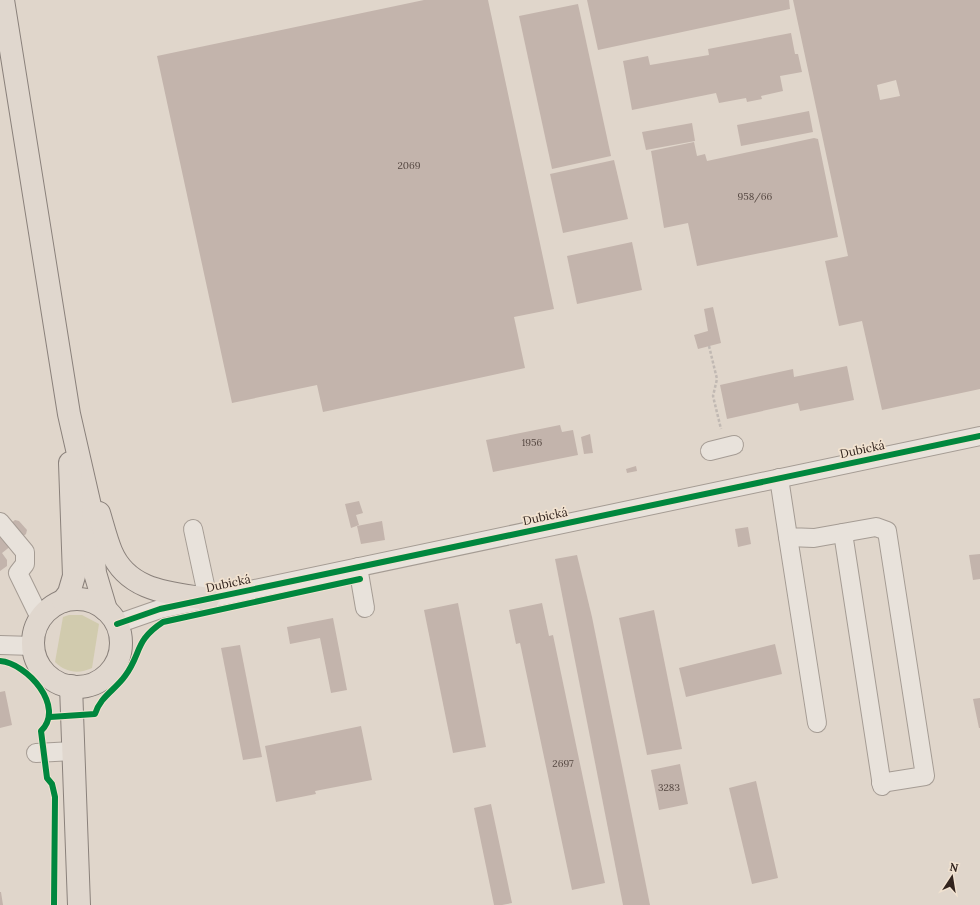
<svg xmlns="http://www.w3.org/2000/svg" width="980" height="905" viewBox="0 0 980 905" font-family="Lora,serif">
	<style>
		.green { fill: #d1cbae }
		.building { fill: #c3b4ac; fill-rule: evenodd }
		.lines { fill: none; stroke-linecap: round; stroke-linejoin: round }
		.minor-casing { stroke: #a59c94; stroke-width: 20 }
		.major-casing { stroke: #8a817b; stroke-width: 24 }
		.path { stroke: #c1b9b3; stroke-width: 2.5; stroke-dasharray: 3 2; stroke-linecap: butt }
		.minor { stroke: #e8e2db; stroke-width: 18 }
		.major { stroke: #e0d7ce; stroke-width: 22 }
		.cycleway-casing { stroke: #f1e2d0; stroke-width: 8 }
		.cycleway { stroke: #00873e; stroke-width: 6 }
		.labels { text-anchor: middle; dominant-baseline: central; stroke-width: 3.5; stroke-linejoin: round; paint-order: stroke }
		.number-label { font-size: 10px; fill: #564842 }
		.street-label { font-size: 12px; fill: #32241e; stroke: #f1e2d0 }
	</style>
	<rect width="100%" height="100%" fill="#e0d6cb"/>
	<path class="green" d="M69 615H82L99 624 92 668C79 674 66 673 55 662L63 617Z"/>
	<g class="building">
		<polygon points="424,0 488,0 554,309 514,317 525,368 323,412 317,385 232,403 157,56"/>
		<polygon points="587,0 789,0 790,9 598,50"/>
		<path d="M793 0H980V389L882 410 862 321 839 326 825 261 848 256ZM896 80 900 96 880 100 877 85Z"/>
		<polygon points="578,4 611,156 552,169 519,16"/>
		<polygon points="791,33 795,54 798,54 802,72 780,76 783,91 761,96 762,99 747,102 746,98 719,103 716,93 632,110 623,61 648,56 650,65 709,55 708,49"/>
		<polygon points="809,111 813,132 741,146 737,125"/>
		<polygon points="692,123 695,141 646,150 642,132"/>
		<polygon points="814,138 818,139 838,237 697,266 688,223 664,228 651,151 694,142 697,156 705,154 707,161"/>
		<polygon points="614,160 628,219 563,233 550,174"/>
		<polygon points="632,242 642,290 577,304 567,256"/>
		<polygon points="713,307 721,343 698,349 694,335 708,331 704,309"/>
		<polygon points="847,366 854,400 800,411 798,403 727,419 720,385 793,369 794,377"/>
		<polygon points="560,425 562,432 573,430 578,455 493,472 486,440"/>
		<polygon points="590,434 593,453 584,454 581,437"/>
		<polygon points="636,466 637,471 627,473 626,469"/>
		<polygon points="359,501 363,513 356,515 359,525 351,528 345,504"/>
		<polygon points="15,520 19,521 27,530 26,534 2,553 7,560 7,566 0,571 0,532"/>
		<polygon points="382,521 385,540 361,544 357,526"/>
		<polygon points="748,527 751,544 738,547 735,529"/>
		<polygon points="980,554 980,579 973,580 969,555"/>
		<polygon points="577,555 592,617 650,905 623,905 555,559"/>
		<polygon points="458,603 486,747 453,753 424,610"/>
		<polygon points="542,603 549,636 553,635 605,883 572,890 520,643 516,644 509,610"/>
		<polygon points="654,610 682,749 647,755 619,618"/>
		<polygon points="333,618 347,690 331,693 320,638 290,644 287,627"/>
		<polygon points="775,644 782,674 686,697 679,668"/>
		<polygon points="240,645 262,757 243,760 221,648"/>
		<polygon points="5,691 12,725 0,728 0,692"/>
		<polygon points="980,698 980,728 979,728 973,699"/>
		<polygon points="361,726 372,780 315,791 316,794 276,802 265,746"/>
		<polygon points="680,764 688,804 659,810 651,770"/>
		<polygon points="756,781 778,878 752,884 729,788"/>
		<polygon points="491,804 512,903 502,905 494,905 474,808"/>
		<polygon points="0,892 1,892 3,905 0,905"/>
	</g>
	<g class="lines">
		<g class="minor-casing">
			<g id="minor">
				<polyline points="710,451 734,445"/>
				<polyline points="779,478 788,537 814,538 876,527 887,531 925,776 881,783"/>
				<polyline points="0,522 25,552 25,564 18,573 40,618"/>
				<polyline points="193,529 208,599"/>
				<polyline points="843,533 882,786"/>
				<polyline points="788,537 817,723"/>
				<polyline points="358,567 365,608"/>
				<polyline points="117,624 160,609 980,436"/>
				<polyline points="0,645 33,646"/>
				<polyline points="36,753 73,751"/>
			</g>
		</g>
		<g class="major-casing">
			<g id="major">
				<polyline points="3,0 69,414 90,506 95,573 106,610"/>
				<path d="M99 513C103 526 106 539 111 551 128 592 171 593 208 599"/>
				<circle cx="77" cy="643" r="44"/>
				<polyline points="63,601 69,593 74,576 70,463"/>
				<polyline points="71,686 79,905"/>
			</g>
		</g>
		<polyline class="path" points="709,346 717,379 713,396 721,429"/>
		<use href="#minor" class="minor"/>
		<use href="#major" class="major"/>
		<g class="cycleway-casing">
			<g id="cycleway">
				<polyline points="117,624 160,609 980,436"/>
				<path d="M0 661C27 663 66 707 41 731L47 778 52 784 55 797 54 905"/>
				<path d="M50 717 95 714C100 697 115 690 125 676 142 653 134 641 163 622L360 579"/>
			</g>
		</g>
		<use href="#cycleway" class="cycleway"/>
	</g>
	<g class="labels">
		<g class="number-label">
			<text x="409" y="165">2069</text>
			<text x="755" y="196">958/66</text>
			<text x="532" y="442">1956</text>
			<text x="563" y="763">2697</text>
			<text x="669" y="787">3283</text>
		</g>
		<g class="street-label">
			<text transform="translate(862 449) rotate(-12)">Dubická</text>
			<text transform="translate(545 516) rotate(-12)">Dubická</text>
			<text transform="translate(228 583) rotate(-12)">Dubická</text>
		</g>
	</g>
	<g transform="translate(952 877) rotate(12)" stroke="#f1e2d0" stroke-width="3" paint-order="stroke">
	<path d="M0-3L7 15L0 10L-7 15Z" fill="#32241e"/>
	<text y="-6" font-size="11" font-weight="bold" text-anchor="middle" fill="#32241e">N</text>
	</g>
</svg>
